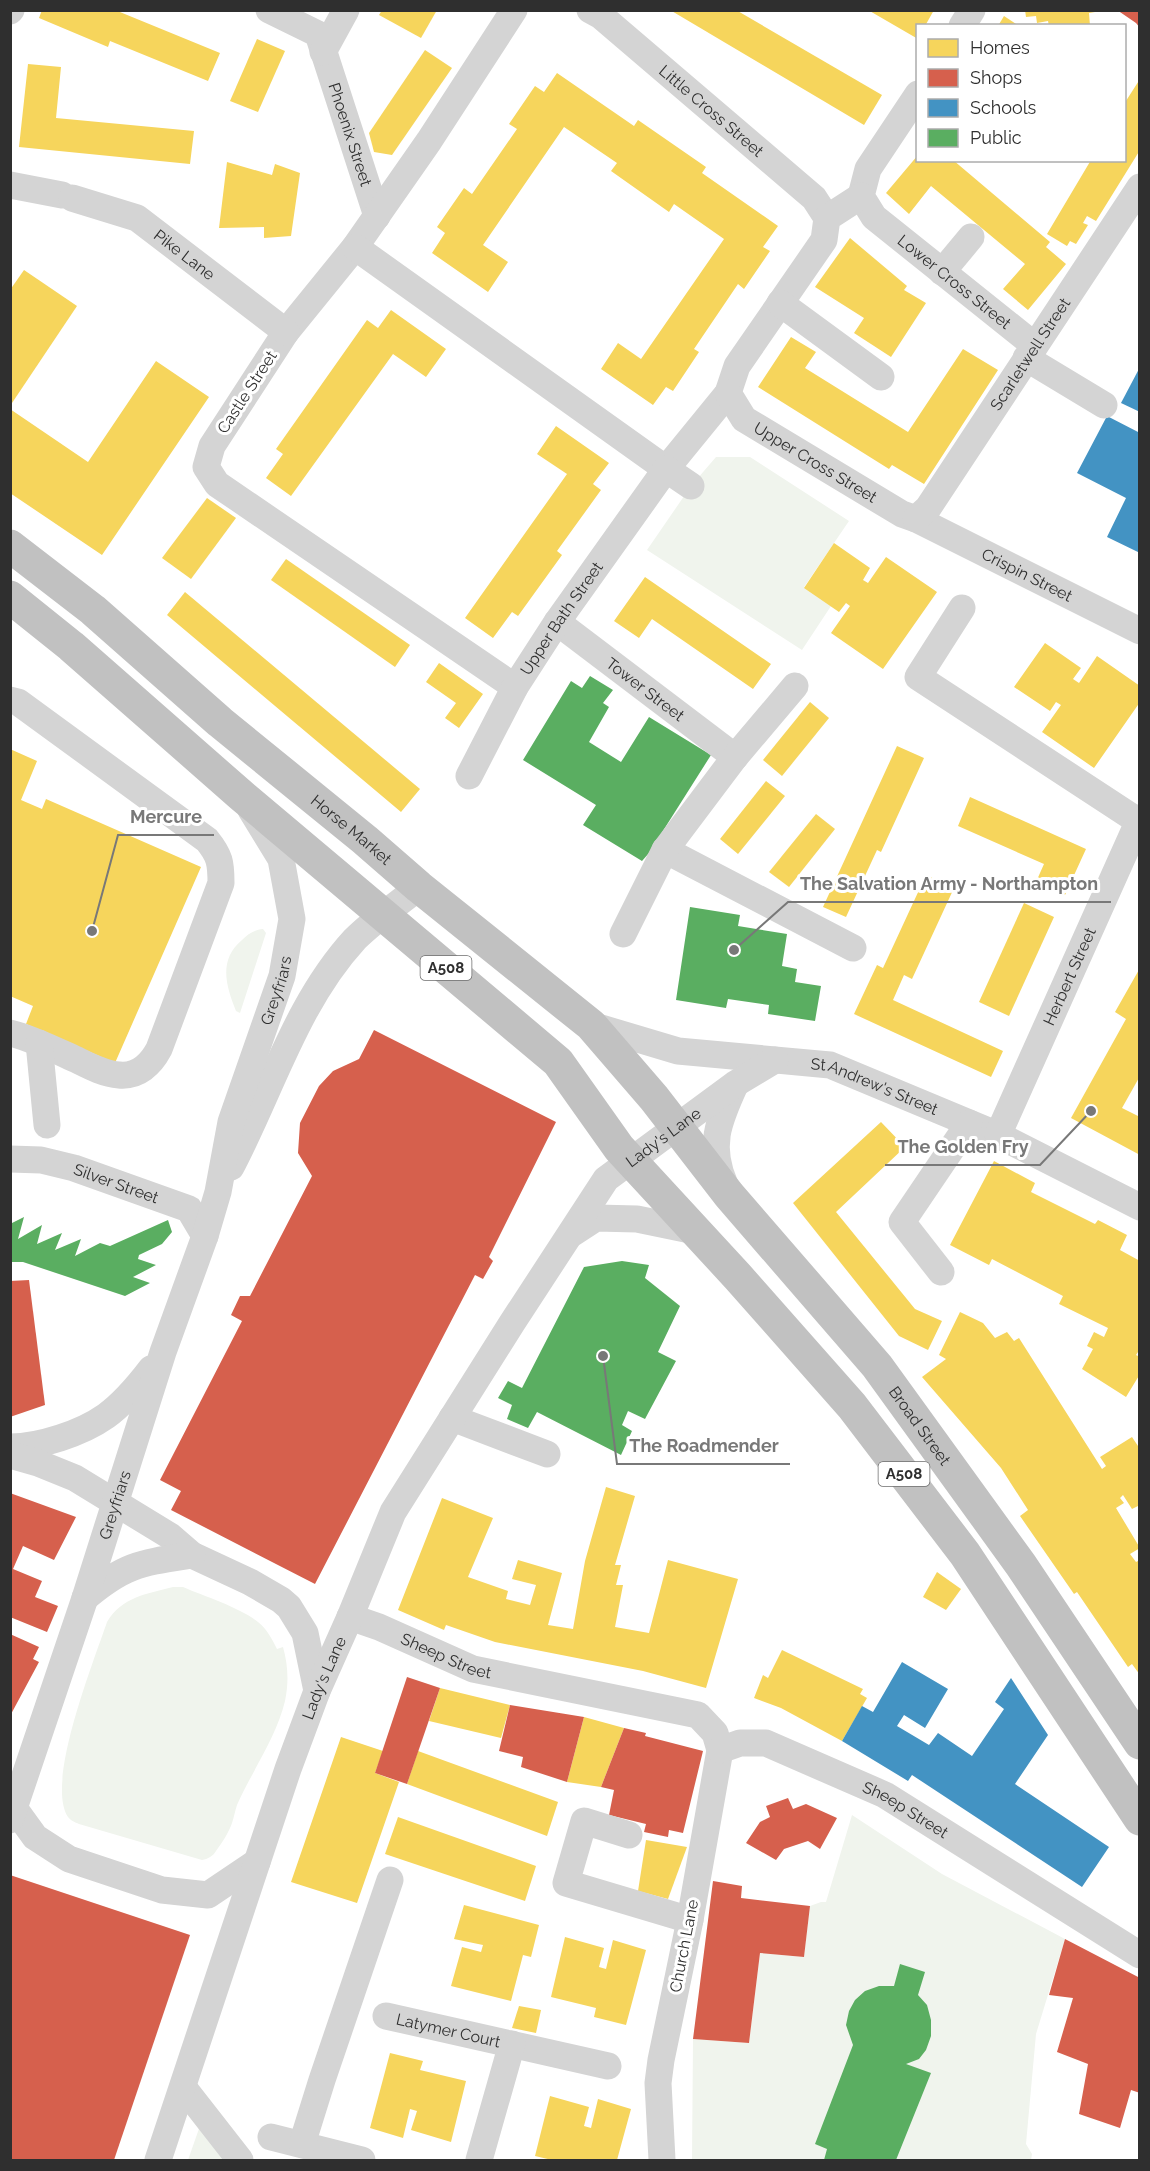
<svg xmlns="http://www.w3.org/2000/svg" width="1150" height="2171" viewBox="0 0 1150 2171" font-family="Raleway,sans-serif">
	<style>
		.green { fill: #f0f4ed }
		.homes { fill: #f6d55c }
		.shops { fill: #d6604d }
		.schools { fill: #4393c3 }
		.public { fill: #5aae61 }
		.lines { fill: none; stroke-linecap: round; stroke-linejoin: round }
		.minor { stroke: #d4d4d4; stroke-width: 27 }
		.highway { stroke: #c1c1c1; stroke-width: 33 }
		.labels { text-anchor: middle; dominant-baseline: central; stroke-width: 6; stroke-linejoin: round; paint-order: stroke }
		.shield { fill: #fff; stroke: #6d6d6d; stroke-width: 1.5 }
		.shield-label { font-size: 15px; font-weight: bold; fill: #2f2f2f }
		.street-label { font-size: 16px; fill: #2f2f2f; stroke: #fff }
		.leader { fill: none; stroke: #787878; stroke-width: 2 }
		.callout-dot { fill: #787878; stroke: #fff; stroke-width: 2 }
		.callout-label { font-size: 18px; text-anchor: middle; font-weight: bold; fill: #787878; stroke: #fff; stroke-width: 6; stroke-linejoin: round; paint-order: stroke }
	</style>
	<rect width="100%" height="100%" fill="#fff"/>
	<g class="green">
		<polygon points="716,457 750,457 849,521 804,587 831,606 802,650 647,550 691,486"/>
		<path d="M263 929 266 933 240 1013 236 1011C226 986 218 960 242 940 248 934 254 930 263 929Z"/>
		<path d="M173 1587H183C206 1597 239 1607 258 1622 267 1629 272 1639 277 1649L283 1647C288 1665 289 1682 285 1701 276 1738 252 1771 237 1805 235 1811 234 1817 232 1823 229 1832 222 1843 216 1851 213 1856 208 1859 202 1860L79 1824C75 1822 71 1821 68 1817 45 1783 94 1661 107 1622 122 1597 146 1594 173 1587Z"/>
		<polygon points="852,1815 942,1874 1065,1939 1036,2034 1026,2144 1032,2154 1031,2160 692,2160 693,2039 749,2043 760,1953 804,1957 810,1906 821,1902 826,1902"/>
		<polygon points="201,2123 230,2160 188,2160"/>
	</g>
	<g class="homes">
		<polygon points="42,10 115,10 220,53 208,81 110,41 108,47 39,18"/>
		<polygon points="382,10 437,10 421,38 379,15"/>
		<polygon points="670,10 736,10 882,95 864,125"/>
		<polygon points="868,10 934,10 925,26 918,26 918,39"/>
		<polygon points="1025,10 1094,10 1095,12 1089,13 1090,26 1049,26 1048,21 1037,23 1036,16 1026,17"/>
		<polygon points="1004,16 1019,26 998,26"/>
		<polygon points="257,39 285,51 258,112 230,101"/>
		<polygon points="425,50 452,68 392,155 374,152 369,133"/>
		<polygon points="28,64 61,67 56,118 194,131 190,164 19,147"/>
		<polygon points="557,73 634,126 638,120 706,167 702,173 778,226 763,247 770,251 744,289 738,284 694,349 699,352 673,391 666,387 653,405 601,369 618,343 641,359 724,239 674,204 669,212 611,171 617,163 564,127 483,245 508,262 488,292 432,253 445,233 437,227 464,188 472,194 517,129 509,124 535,86 544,92"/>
		<polygon points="1140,79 1140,150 1096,221 1087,216 1083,223 1088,225 1076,244 1070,241 1067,246 1047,234 1091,160 1124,160 1124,104"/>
		<polygon points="918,155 918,160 953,160 1050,242 1046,247 1066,264 1028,310 1003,289 1025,264 931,186 909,214 886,193"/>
		<polygon points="227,162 272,175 275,164 300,173 291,236 264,238 264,227 219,228"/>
		<polygon points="850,238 907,286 904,290 926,303 891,357 854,333 864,318 815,287"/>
		<polygon points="24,270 77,306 10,406 10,290"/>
		<polygon points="391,310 446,349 426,377 393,354 291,496 266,478 283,454 276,449 367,320 378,328"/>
		<polygon points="791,337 816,352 805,368 908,432 963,349 998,370 924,484 892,465 889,469 758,387"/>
		<polygon points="156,361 209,397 102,555 10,493 10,409 88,462"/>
		<polygon points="556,426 609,463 593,484 601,490 557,551 562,555 518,616 512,612 493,638 465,618 567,474 537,454"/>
		<polygon points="207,498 236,518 191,579 162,558"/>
		<polygon points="834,543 870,568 863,580 868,583 886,557 937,592 883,669 831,633 850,606 846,603 839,612 804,588"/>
		<polygon points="286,559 410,645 395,667 271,580"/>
		<polygon points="645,577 771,664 753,689 652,619 639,638 614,621"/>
		<polygon points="185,592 420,789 401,812 167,615"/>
		<polygon points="1045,643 1081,668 1073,679 1079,683 1097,656 1140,686 1140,702 1094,768 1042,732 1061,705 1056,702 1050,711 1014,687"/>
		<polygon points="439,663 483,694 459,728 445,718 456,703 426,682"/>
		<polygon points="810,702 829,718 782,776 763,760"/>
		<polygon points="897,746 924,758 881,852 877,850 846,917 823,907"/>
		<polygon points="10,749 37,761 21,800 42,809 46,799 201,867 115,1063 26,1024 33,1006 10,996"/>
		<polygon points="766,781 785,796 738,854 720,839"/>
		<polygon points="970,797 1086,849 1065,895 1036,882 1044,864 958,826"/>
		<polygon points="816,814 835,829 789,887 769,872"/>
		<polygon points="926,875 954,888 912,979 904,975 893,1000 1003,1051 991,1077 854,1014 877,965 883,968"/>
		<polygon points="1024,903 1054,917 1009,1016 979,1002"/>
		<polygon points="1140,968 1140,1076 1122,1108 1140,1117 1140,1155 1071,1118 1126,1019 1115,1012"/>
		<polygon points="881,1122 905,1147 836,1212 915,1309 942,1321 928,1350 899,1336 793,1203"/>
		<polygon points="994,1161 1035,1183 1031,1192 1095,1224 1098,1220 1127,1235 1120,1250 1140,1261 1140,1349 1136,1355 1140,1357 1140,1374 1126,1397 1082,1369 1093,1349 1087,1346 1094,1332 1104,1337 1108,1328 1059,1304 1063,1296 992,1259 989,1265 950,1245"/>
		<polygon points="960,1312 983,1323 995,1338 1007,1332 1014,1341 1019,1338 1102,1469 1106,1466 1100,1457 1132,1437 1140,1449 1140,1505 1132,1509 1123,1495 1120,1498 1124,1503 1116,1508 1140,1548 1130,1554 1136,1562 1140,1560 1140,1675 1132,1664 1128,1667 1077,1592 1074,1594 1020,1516 1028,1510 1001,1468 922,1377 946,1359 939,1355"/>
		<polygon points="606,1487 635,1496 615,1565 621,1565 616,1585 623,1585 615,1627 649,1633 668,1560 738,1579 706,1688 643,1671 495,1642 446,1625 444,1630 398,1610 442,1498 493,1518 468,1577 508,1591 506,1599 530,1605 536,1585 512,1579 518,1560 562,1573 548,1625 573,1629 585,1561"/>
		<polygon points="937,1572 961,1589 946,1610 923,1597"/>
		<polygon points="782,1650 863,1689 860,1694 867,1698 842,1741 781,1708 754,1698 763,1675 768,1678"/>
		<polygon points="440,1688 510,1705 501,1738 429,1721"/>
		<polygon points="584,1717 624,1728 601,1787 567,1782"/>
		<polygon points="341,1737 383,1751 375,1773 399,1782 357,1903 291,1882"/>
		<polygon points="418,1751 558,1802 547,1836 407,1784"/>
		<polygon points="398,1817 536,1866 525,1901 385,1854"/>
		<polygon points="646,1840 687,1847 668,1899 638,1891"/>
		<polygon points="464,1905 539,1925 531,1957 523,1955 511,2001 451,1986 462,1947 481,1952 483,1945 454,1939"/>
		<polygon points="565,1937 604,1948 599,1967 606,1969 613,1940 646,1950 626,2025 594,2017 596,2008 551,1997"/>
		<polygon points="519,2006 541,2010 536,2033 512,2028"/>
		<polygon points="390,2053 423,2061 420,2070 466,2081 451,2142 411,2130 417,2111 410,2109 403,2138 370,2128"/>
		<polygon points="550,2096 589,2107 584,2126 591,2128 598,2099 631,2109 617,2160 552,2160 535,2156"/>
	</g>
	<g class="shops">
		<polygon points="1117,10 1140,10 1140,28 1136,23"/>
		<polygon points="374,1030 556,1122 489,1257 493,1261 483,1279 475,1275 315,1584 171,1510 181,1491 160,1480 242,1321 231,1315 240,1296 250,1296 312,1176 298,1153 300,1123 319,1086 333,1071 359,1059"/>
		<polygon points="29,1280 45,1405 10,1417 10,1281"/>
		<polygon points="10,1493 76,1517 54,1560 23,1546 13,1569 42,1581 35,1597 58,1606 47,1632 10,1617"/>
		<polygon points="10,1634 39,1647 33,1659 39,1662 10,1716"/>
		<polygon points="407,1677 440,1688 407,1784 375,1773"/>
		<polygon points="510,1705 584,1717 567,1782 521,1767 523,1757 499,1751"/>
		<polygon points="624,1728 646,1733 645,1736 703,1751 683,1833 669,1830 668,1837 644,1832 646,1824 609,1815 614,1790 601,1787"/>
		<polygon points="788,1798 793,1809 806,1804 837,1818 820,1849 808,1841 784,1849 776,1860 746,1843 760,1822 770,1817 766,1806"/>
		<polygon points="10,1875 190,1935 114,2160 10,2160"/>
		<polygon points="713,1881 742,1886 741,1898 810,1906 804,1957 760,1953 749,2043 693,2039"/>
		<polygon points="1065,1939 1140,1978 1140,2093 1131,2090 1120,2128 1079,2114 1088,2064 1057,2052 1073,1998 1049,1995"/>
	</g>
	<g class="schools">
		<polygon points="1140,367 1140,412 1121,403"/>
		<polygon points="1107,416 1140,433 1140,553 1107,537 1126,498 1077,473"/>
		<polygon points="902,1662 948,1689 925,1728 904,1715 897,1726 929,1745 938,1733 972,1756 1004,1709 995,1702 1011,1678 1048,1735 1015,1784 1109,1847 1082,1887 912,1775 908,1781 842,1741 862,1706 873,1712"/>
	</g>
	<g class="public">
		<polygon points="590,676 613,690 603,703 609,707 589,742 621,762 649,717 711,755 649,853 642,861 583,825 596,805 523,760 571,681 582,688"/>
		<polygon points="690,907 740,915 738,926 787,934 782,966 797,969 795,982 821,986 815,1021 768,1014 769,1005 728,999 726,1008 676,1000"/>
		<polygon points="24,1217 18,1239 42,1225 37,1244 62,1233 55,1250 81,1239 75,1256 100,1243 110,1246 168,1220 172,1232 162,1244 139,1255 138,1259 156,1265 133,1277 150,1283 125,1296 23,1262 10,1262 10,1224"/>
		<polygon points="622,1261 649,1265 645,1278 680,1306 658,1352 676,1361 645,1419 628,1411 622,1425 632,1431 621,1455 537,1412 528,1428 507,1419 512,1405 498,1398 508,1381 522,1388 584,1267"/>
		<polygon points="900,1964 925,1972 918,1995 927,2005 931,2020 931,2036 926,2050 919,2059 906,2064 931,2073 896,2160 824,2160 827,2149 815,2144 853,2045 846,2025 849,2011 855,2000 865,1991 879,1986 894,1986"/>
	</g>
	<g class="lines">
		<g class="minor">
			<path id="s1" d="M269 10 318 34 377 216"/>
			<polyline points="514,10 429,141 355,247 286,332 212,446 206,467 217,484 515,687"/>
			<path id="s2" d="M590 10 601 16 814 198 827 218"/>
			<polyline points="10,11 11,10"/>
			<polyline points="962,26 972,10"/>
			<polyline points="323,52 346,10"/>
			<path id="s3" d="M918 94 868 169 861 196 874 217 1034 345"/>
			<polyline points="10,185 62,195"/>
			<path id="s4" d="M72 198 137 218 286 332"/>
			<polyline points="355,247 666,469 728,393 737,366 824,240 827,218 861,196"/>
			<polyline points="942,272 971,237"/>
			<polyline points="780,303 881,377"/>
			<polyline points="1026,358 1104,405"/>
			<path id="s5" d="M728 393 744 419 902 514 916 519 1140 631"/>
			<path id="s6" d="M916 519 928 508 1140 187"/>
			<polyline points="962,608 918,677 1138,821"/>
			<path id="s7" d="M557 622 735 757"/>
			<path d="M10 700 18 702 207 840C220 856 221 863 221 883L159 1049C151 1064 138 1077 119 1075 105 1074 91 1067 79 1061 57 1051 34 1039 10 1033"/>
			<path id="s8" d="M469 776 515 687 557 622 666 469 691 486"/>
			<polyline points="665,850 853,948"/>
			<polyline points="623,934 665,850 735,757 795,686"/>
			<path id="s9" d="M591 1025 678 1051 830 1065 998 1135 1140 1207"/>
			<polyline points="39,1043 47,1125"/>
			<path id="s10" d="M998 1135 1140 818"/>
			<path id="s11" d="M10 1159 41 1160 74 1168 189 1209 205 1236"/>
			<path d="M231 1167C271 1091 296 1003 355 939 374 920 398 904 419 887"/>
			<path d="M725 1185C708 1146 718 1122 735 1085"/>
			<polyline points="573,1233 596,1218 637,1219 695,1231"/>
			<polyline points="941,1272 902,1222 969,1123"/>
			<polyline points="452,1418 547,1454"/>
			<path d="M10 1447C40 1447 82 1433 106 1416 124 1403 138 1386 151 1369"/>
			<polyline points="10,1455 38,1463 75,1478 170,1536 192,1555 250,1582 281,1600 289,1607 305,1633 317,1691"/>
			<path d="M85 1598C125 1564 141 1563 192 1555"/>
			<path id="s12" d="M350 1617 379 1627 473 1669 698 1715 715 1733 720 1750 690 1920 661 2060 658 2083 662 2160"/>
			<path id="s13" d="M720 1750 740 1743H766L885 1795 1140 1955"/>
			<polyline points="14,1808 35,1837 69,1859 162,1890 208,1895 257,1862"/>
			<path id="s14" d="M10 1820 85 1598 163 1352 205 1236 218 1192 231 1122 282 976 292 919 281 859 251 810"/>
			<polyline points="629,1835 584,1821 566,1883 690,1920"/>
			<path id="s15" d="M386 2016 608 2066"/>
			<polyline points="183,2087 240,2160"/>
			<polyline points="271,2137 362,2160"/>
			<polyline points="302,2144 322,2080 390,1880"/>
			<path id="s16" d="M158 2160 288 1769 317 1691 350 1617 393 1512 512 1323 606 1179 735 1084 775 1060"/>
			<polyline points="479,2160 512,2044"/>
		</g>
		<g class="highway">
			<path id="s17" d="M10 546 93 610 220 722 365 840 419 887 591 1025 654 1098 729 1195 877 1366 1021 1565 1140 1743"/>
			<polyline points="10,597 71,646 242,796 558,1062 619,1148 738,1277 852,1406 965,1554 1140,1819"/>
		</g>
	</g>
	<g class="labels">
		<g class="shield">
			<rect x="420.5" y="956" width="51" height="24" rx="4.5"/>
			<rect x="878.5" y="1462" width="51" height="24" rx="4.5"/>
		</g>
		<g class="shield-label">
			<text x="446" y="968">A508</text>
			<text x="904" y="1474">A508</text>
		</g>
		<g class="street-label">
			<text stroke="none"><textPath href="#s2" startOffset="158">Little Cross Street</textPath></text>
			<text stroke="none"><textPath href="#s1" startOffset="160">Phoenix Street</textPath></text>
			<text stroke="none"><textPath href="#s4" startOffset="128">Pike Lane</textPath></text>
			<text stroke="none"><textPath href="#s3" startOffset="246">Lower Cross Street</textPath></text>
			<text stroke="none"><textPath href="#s6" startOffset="201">Scarletwell Street</textPath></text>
			<text transform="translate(247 392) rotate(-57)">Castle Street</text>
			<text stroke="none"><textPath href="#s5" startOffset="114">Upper Cross Street</textPath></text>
			<text stroke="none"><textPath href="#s5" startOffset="354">Crispin Street</textPath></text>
			<text stroke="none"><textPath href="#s8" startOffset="183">Upper Bath Street</textPath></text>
			<text stroke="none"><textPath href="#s7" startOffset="111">Tower Street</textPath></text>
			<text stroke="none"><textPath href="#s17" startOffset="444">Horse Market</textPath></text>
			<text stroke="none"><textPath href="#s10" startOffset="174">Herbert Street</textPath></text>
			<text stroke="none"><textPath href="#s14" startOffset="872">Greyfriars</textPath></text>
			<text stroke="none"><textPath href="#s9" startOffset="292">St Andrew's Street</textPath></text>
			<text stroke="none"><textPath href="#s16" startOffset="1156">Lady's Lane</textPath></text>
			<text stroke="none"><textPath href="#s11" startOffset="110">Silver Street</textPath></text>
			<text stroke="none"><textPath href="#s17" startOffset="1272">Broad Street</textPath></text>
			<text stroke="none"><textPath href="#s14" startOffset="332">Greyfriars</textPath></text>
			<text stroke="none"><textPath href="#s12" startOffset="104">Sheep Street</textPath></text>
			<text stroke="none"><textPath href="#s16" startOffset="510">Lady's Lane</textPath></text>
			<text stroke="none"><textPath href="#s13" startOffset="202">Sheep Street</textPath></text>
			<text transform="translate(684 1946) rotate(-79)">Church Lane</text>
			<text stroke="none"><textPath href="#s15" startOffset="64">Latymer Court</textPath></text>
		</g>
	</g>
	<path class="leader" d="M92 931L118 835H214M734 950L788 902H1111M1091 1111L1040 1165H885M603 1356L617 1464H790"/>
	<g class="callout-dot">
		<circle cx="92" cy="931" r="6"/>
		<circle cx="734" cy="950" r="6"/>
		<circle cx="1091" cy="1111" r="6"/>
		<circle cx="603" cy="1356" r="6"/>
	</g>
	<g class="callout-label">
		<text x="166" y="823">Mercure</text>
		<text x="949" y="890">The Salvation Army - Northampton</text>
		<text x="963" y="1153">The Golden Fry</text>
		<text x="704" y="1452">The Roadmender</text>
	</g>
	<rect width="1150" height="2171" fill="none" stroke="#2f2f2f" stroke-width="24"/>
	<rect x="916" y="24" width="210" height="138" fill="#ffffff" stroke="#acacac" stroke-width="1.5"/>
	<rect x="928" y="39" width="30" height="18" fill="#f6d55c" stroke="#acacac" stroke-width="1.5"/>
	<text x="970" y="54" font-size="18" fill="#2f2f2f">Homes</text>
	<rect x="928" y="69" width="30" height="18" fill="#d6604d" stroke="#acacac" stroke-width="1.5"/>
	<text x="970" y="84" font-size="18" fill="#2f2f2f">Shops</text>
	<rect x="928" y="99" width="30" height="18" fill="#4393c3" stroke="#acacac" stroke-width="1.5"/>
	<text x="970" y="114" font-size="18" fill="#2f2f2f">Schools</text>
	<rect x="928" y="129" width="30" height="18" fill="#5aae61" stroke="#acacac" stroke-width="1.5"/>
	<text x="970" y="144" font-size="18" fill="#2f2f2f">Public</text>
</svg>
